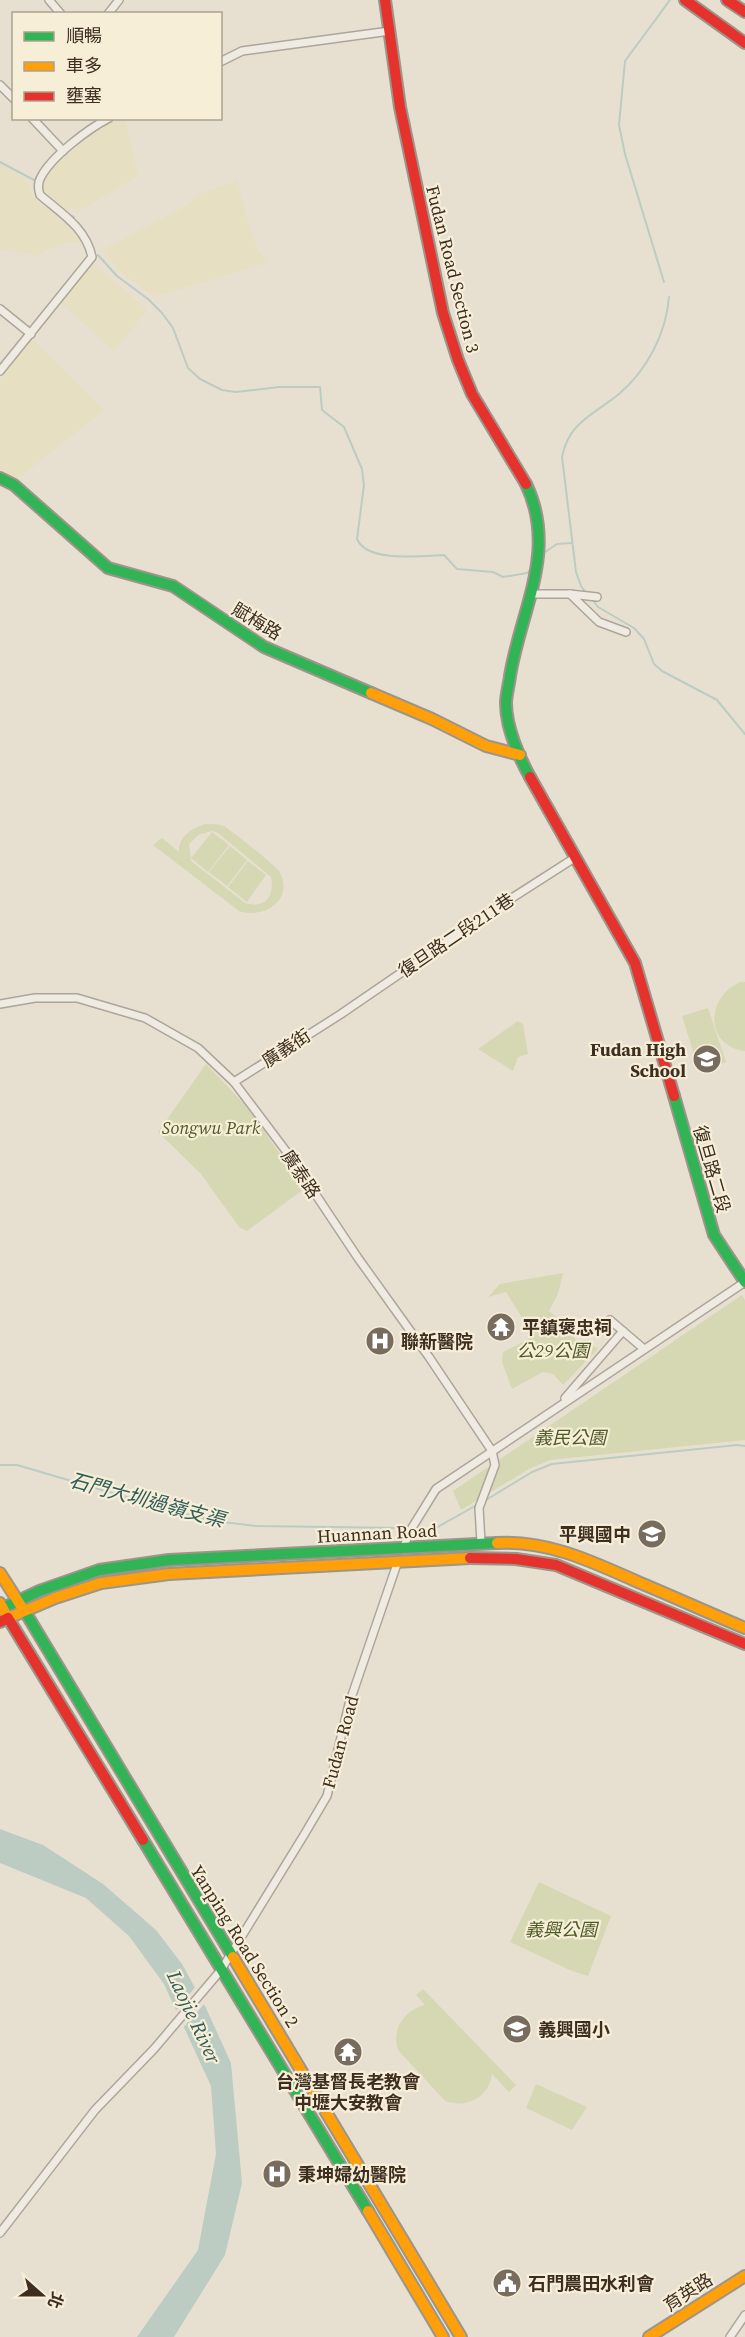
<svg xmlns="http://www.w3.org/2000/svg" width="745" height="2337" viewBox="0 0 745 2337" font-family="'Source Serif 4','Noto Sans TC',serif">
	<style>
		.farmland { fill: #e6dfc2 }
		.green { fill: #d6d7b3; fill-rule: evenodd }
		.water { fill: #bcccc2 }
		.pier { fill: #e7e0d1 }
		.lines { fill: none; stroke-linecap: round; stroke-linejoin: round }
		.stream { stroke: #bcccc2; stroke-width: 2 }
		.street-casing { stroke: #ada599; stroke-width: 10 }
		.fast-casing { stroke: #9c958a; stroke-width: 14 }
		.slow-casing { stroke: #9c958a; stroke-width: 14 }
		.jam-casing { stroke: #9c958a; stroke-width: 14 }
		.street { stroke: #efebe3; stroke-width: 7 }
		.fast { stroke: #30b455; stroke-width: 10 }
		.slow { stroke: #ff9f0a; stroke-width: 10 }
		.jam { stroke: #e5322d; stroke-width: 10 }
		.labels { text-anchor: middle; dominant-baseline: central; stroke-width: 4.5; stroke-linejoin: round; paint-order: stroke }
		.street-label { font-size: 18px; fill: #3d2e20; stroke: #f7eed8 }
		.poi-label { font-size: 18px; font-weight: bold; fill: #3d2e20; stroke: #f7eed8; text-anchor: start }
		.park-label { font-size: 18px; font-style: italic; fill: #4d5a26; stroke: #f7eed8 }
		.water-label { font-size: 20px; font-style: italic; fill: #2f5d5a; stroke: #f7eed8 }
	</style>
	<rect width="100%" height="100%" fill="#e7e0d1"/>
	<g class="farmland">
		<polygon points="121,119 125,119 138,176 78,212 74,208 65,212 43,192 44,178 63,156 78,144 108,124"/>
		<polygon points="0,163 27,179 33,197 67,225 81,243 70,242 59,245 36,256 0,249"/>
		<polygon points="237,180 249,226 259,252 270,262 158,296 144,290 120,272 102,250 188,205 198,195"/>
		<polygon points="92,263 147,310 114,351 61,303"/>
		<polygon points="32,339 104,410 15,481 0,472 0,380"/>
	</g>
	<g class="green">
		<path d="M205 824C211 824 218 824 224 826 232 831 275 865 279 871 295 899 265 920 239 911L153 845 162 838 179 852C178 837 192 828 205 824ZM212 831 218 833 271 877C275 896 265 909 245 903L191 861 189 844 198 835Z"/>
		<polygon points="212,832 229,845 208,872 191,858"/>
		<polygon points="230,846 247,860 227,886 209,872"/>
		<polygon points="248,861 266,875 247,902 228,887"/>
		<path d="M740 982H745V1051C705 1046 705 998 740 982Z"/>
		<polygon points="708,1008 726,1062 699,1071 682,1016"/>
		<polygon points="518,1021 523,1024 528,1054 518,1057 513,1071 478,1049"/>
		<polygon points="206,1064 249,1109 304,1189 247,1231 239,1227 201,1174 158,1132"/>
		<polygon points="563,1273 558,1294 549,1311 565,1325 579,1344 585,1340 598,1349 563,1385 553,1374 543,1372 512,1389 502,1362 503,1352 529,1339 524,1321 506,1292 488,1297 500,1284"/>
		<polygon points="742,1295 745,1300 745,1440 550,1460 529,1469 461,1510 453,1491"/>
		<polygon points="539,1882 611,1916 588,1976 572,1971 510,1942"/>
		<path d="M423 1989 516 2085 509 2092 492 2074C489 2097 467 2109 445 2101L398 2050C391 2029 405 2010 425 2005L416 1995Z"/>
		<polygon points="536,2084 587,2107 572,2130 526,2108"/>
	</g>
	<polygon class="water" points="0,1829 43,1845 103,1884 156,1930 182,1964 206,2008 231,2063 242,2183 225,2255 174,2337 137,2337 198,2250 216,2154 211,2086 164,1984 129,1936 86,1898 0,1863"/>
	<polygon class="pier" points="197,1985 206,2002 181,2030 174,2013"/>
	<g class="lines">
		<g class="stream">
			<polyline points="0,162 34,180"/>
			<polyline points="67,214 74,217"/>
			<path d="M98 255 117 276 148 299 162 313 173 328 188 368 200 379 222 390 236 392 279 387H320L322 410 344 427 362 469 364 485 357 539C367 563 422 556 444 555L457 569 493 572 503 577 527 573 530 570"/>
			<polyline points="664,282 625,154 619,125 625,61 670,0"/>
			<polyline points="545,552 557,544 572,543"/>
			<path d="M586 593 581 586 576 572 562 457C569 422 593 415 619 394 647 370 666 334 669 297"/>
			<polyline points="592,599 598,607 634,628 644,639 654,664 662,671 717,700 745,734"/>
			<polyline points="0,1465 17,1465 177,1512 214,1521 257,1526 404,1528"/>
			<polyline points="486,1500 532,1472 552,1464 737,1445 745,1446"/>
			<polyline points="419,1529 434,1529 475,1506"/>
		</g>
		<g class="street-casing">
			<g id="street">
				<polyline points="49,0 61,14"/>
				<polyline points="108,14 119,0"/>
				<polyline points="220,62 242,51 390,31"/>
				<polyline points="0,85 14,99"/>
				<polyline points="32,118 63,151"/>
				<polyline points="0,309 31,334"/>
				<path d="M0 371 92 257C86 228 61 213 40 195 38 189 38 182 41 177 52 156 88 129 109 118"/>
				<polyline points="532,594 570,594 597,597"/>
				<polyline points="570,594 599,622 626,632"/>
				<polyline points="0,1004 35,998 77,998 145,1018 198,1048 234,1082 292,1159 358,1258 429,1357 492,1451 495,1465 479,1508 481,1542"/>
				<polyline points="234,1082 341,1014 487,914 576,857"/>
				<polyline points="610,1320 644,1349"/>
				<polyline points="565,1398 623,1331"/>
				<polyline points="403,1549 410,1531 436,1489 745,1282"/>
				<polyline points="0,2233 95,2110 154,2049 221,1970 304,1835 327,1796 349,1704 397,1564"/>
				<polyline points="730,2337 745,2315"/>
			</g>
		</g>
		<g class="fast-casing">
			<g id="fast">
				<polyline points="0,478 14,485 108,568 173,586 264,647 371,693"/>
				<path d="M526 484C558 551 521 609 510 676 509 685 506 695 506 703 506 727 519 757 530 777"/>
				<polyline points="674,1096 714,1235 745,1282"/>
				<polyline points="3,1608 39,1591 99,1570 169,1560 497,1543"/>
				<polyline points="24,1610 233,1957"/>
				<polyline points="143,1840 368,2211"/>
			</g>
		</g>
		<g class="slow-casing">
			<g id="slow">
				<polyline points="371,693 432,719 486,746 520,755"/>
				<path d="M497 1543C548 1540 593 1562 638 1582 674 1597 709 1613 745 1628"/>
				<polyline points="0,1573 21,1606"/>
				<polyline points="0,1603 8,1618 55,1598 101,1583 169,1574 470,1558"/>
				<polyline points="233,1957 461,2337"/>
				<polyline points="368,2211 443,2337"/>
				<polyline points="649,2337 745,2276"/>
			</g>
		</g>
		<g class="jam-casing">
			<g id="jam">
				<polyline points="385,0 400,107 443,313 458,360 472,394 526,484"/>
				<polyline points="685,0 745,43"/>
				<polyline points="727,0 745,12"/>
				<polyline points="530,777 635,963 674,1096"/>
				<polyline points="470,1558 516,1559 556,1565 745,1644"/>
				<polyline points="0,1622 8,1618 143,1840"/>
			</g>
		</g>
		<use href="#street" class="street"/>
		<use href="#fast" class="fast"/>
		<use href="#slow" class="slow"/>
		<use href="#jam" class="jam"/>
	</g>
	<defs>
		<g id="school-disc" transform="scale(1.5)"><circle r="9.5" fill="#786c5e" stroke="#f7eed8"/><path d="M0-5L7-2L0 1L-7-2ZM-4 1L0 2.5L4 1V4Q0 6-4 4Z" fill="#fff"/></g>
		<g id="temple-disc" transform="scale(1.5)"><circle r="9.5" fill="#786c5e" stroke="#f7eed8"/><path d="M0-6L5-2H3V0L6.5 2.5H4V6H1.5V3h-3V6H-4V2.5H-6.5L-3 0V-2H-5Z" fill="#fff"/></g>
		<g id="hospital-disc" transform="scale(1.5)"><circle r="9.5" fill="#786c5e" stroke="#f7eed8"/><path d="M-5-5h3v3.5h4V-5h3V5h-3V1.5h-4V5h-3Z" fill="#fff"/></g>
		<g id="civic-disc" transform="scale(1.5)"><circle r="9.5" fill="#786c5e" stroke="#f7eed8"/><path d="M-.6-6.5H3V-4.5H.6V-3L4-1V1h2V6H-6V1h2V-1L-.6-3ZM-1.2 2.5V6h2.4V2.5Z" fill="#fff"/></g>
	</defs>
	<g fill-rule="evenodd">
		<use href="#school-disc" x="707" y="1059"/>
		<use href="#temple-disc" x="501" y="1327"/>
		<use href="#hospital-disc" x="380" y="1341"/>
		<use href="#school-disc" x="652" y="1534"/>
		<use href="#school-disc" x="517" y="2029"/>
		<use href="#temple-disc" x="348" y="2052"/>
		<use href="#hospital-disc" x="277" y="2174"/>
		<use href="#civic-disc" x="507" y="2283"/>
	</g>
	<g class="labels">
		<g class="street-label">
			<text transform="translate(453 269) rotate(76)">Fudan Road Section 3</text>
			<text transform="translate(257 621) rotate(31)">賦梅路</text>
			<text transform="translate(456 935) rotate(-34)">復旦路二段211巷</text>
			<text transform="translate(286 1048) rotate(-33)">廣義街</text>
			<text transform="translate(712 1169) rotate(74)">復旦路二段</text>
			<text transform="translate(301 1174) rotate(56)">廣泰路</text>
			<text transform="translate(377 1533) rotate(-3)">Huannan Road</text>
			<text transform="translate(340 1742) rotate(-75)">Fudan Road</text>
			<text transform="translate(245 1946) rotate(58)">Yanping Road Section 2</text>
			<text transform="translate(688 2292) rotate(-33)">育英路</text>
		</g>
		<g class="poi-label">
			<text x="686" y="1049" text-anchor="end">Fudan High<tspan x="686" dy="21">School</tspan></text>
			<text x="522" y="1327">平鎮褒忠祠</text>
			<text x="401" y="1341">聯新醫院</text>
			<text x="631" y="1534" text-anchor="end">平興國中</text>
			<text x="538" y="2029">義興國小</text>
			<text x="348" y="2081" text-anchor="middle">台灣基督長老教會<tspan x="348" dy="21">中壢大安教會</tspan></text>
			<text x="298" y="2174">秉坤婦幼醫院</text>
			<text x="528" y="2283">石門農田水利會</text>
		</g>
		<g class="park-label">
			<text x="211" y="1127">Songwu Park</text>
			<text x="553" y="1350">公29公園</text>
			<text x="570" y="1437">義民公園</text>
			<text x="561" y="1929">義興公園</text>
		</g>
		<g class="water-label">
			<text transform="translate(147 1500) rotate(15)">石門大圳過嶺支渠</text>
			<text transform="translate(194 2017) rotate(65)">Laojie River</text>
		</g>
	</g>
	<rect x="12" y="12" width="210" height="108" fill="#f7eed8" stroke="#ada18e" stroke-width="1.5"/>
	<rect x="24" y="32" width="30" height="9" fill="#30b455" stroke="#ada18e" stroke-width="1.5"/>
	<text x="66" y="42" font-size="18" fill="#3d2e20">順暢</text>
	<rect x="24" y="62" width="30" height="9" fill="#ff9f0a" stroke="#ada18e" stroke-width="1.5"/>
	<text x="66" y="72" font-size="18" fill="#3d2e20">車多</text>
	<rect x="24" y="92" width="30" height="9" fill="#e5322d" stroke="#ada18e" stroke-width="1.5"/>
	<text x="66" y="102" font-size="18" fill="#3d2e20">壅塞</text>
	<g transform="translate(42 2295) rotate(111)" stroke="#f7eed8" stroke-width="4.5" paint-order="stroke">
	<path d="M0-4.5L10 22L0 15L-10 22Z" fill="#3d2e20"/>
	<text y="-9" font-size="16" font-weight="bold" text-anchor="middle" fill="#3d2e20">北</text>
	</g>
</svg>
